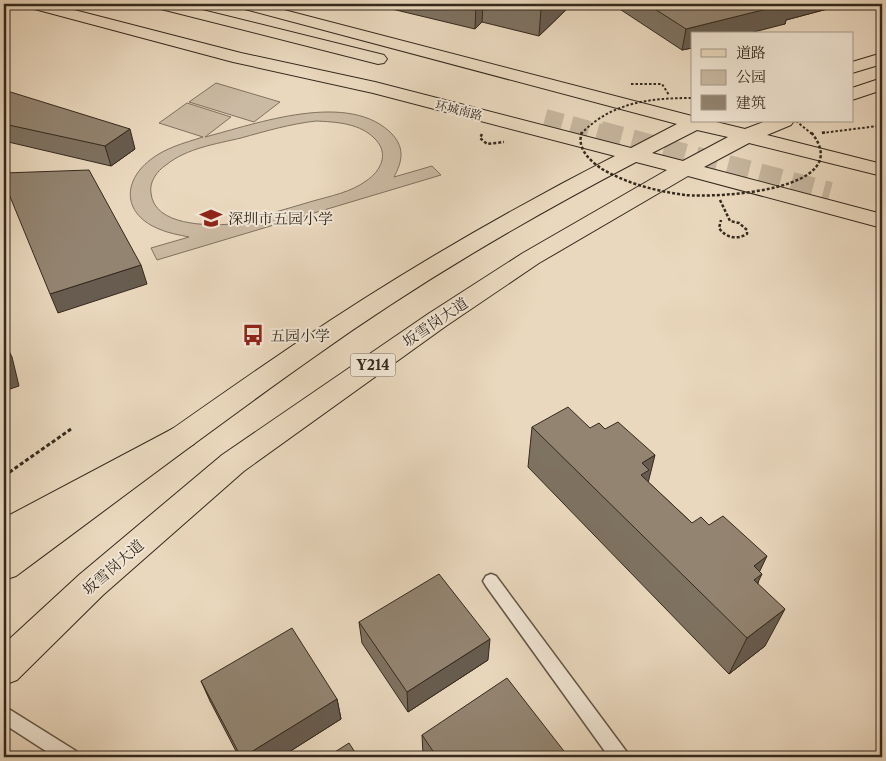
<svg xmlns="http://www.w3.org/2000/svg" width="886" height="761" viewBox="0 0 886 761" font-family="'Libre Caslon Text','Noto Serif SC',serif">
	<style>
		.green { fill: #cbbaa3; stroke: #807260; fill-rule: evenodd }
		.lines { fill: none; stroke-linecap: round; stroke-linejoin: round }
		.primary-tunnel-far1 { stroke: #c6b59e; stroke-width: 18; stroke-dasharray: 18 9; stroke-linecap: butt }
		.primary-tunnel { stroke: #c6b59e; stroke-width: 22; stroke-dasharray: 22 11; stroke-linecap: butt }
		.service-casing { stroke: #625545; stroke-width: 3 }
		.primary-casing { stroke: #34291d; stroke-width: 2 }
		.trunk-casing { stroke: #34291d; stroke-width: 2 }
		.path-far2 { stroke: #34291d; stroke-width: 2; stroke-dasharray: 2.5 2; stroke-linecap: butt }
		.path-far1 { stroke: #34291d; stroke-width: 2.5; stroke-dasharray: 3 2; stroke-linecap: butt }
		.path { stroke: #34291d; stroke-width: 3; stroke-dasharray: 4 2.5; stroke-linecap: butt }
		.service { fill: #f1e6d5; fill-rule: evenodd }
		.primary { fill: #ead8be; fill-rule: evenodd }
		.trunk { fill: #ead8be; fill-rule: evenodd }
		.path-bridge-far1 { stroke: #34291d; stroke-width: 2; stroke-dasharray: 2.5 2; stroke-linecap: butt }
		.path-bridge { stroke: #34291d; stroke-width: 2.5; stroke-dasharray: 3 2; stroke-linecap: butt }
		.wall { fill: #7e7261; stroke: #34291d }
		.shaded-wall { fill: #675c4f; stroke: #34291d }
		.building { fill: #938471; stroke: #34291d }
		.labels { text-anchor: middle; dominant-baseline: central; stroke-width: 4; stroke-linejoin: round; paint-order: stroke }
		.far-street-label { font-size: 12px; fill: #34291d; stroke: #f1e6d5 }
		.shield { fill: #f1e6d5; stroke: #6d6254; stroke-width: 1 }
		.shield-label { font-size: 14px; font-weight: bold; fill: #34291d }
		.poi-label { font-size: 15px; fill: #34291d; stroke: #f1e6d5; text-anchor: start }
		.street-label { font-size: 15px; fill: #34291d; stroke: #f1e6d5 }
	</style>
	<rect width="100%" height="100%" fill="#ead8be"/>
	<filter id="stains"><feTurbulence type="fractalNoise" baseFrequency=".004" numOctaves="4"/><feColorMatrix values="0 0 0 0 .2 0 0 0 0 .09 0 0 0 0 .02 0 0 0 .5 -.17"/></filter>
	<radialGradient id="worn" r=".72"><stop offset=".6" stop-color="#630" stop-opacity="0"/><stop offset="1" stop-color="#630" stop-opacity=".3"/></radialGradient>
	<g class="green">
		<polygon points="216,83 280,102 254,122 189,102"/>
		<path d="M187 103 231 117 205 137C256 124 350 89 393 135 405 149 402 162 394 177L432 166 441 175 157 260 151 248 189 237C179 235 168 233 159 229 124 215 121 183 150 160 165 148 184 143 203 137L159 123ZM316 121C336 122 361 123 376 140 389 154 381 171 366 181 351 192 331 196 313 201 286 209 259 217 232 224 208 226 154 226 151 193 149 182 157 171 166 165 187 148 216 144 241 138 266 131 290 124 316 121Z"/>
	</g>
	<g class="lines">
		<polyline class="primary-tunnel-far1" points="545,118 605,134"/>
		<polyline class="primary-tunnel" points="600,132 830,193"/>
		<g class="service-casing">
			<g id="service">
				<polygon points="491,574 496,576 626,751 629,757 609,757 486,586 483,581 486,576"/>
				<polygon points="4,706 76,751 79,757 55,757 4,724"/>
			</g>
		</g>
		<g class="primary-casing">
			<g id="primary">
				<path d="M25 4H51L241 53 375 82 631 148 677 124 237 7 235 4H261L692 116V121H712L745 129 766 121H794L791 125 767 135 882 164V176L749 143 704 167 882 214V228L688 176 539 263 446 326 244 471 103 595 17 680 4 685V644L79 575 222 455 428 314 523 253 667 170 636 162C525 220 416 284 314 357 213 428 115 503 16 576L4 580V548C101 480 197 410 295 344 397 275 505 212 615 156L373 93 233 62 27 7ZM697 130 728 137 683 161 652 153Z"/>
				<polygon points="151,4 178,4 384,55 387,59 384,63 378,64 153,7"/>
				<polygon points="882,53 882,64 852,73 852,62"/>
				<polygon points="882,78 882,90 852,100 852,88"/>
			</g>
		</g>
		<g class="trunk-casing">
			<polygon id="trunk" points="184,425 194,428 199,436 194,444 15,542 4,546 4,518 174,428"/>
		</g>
		<g class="path-far2">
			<polyline points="631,84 662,84 669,95"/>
			<polyline points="822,133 878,126"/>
		</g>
		<g class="path-far1">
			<polyline points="822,133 826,132"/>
			<polyline points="482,134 480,138 487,144 504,142"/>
			<path d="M720 200 730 221 739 223 747 230V234C737 240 726 238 719 228L721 220"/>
		</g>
		<polyline class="path" points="4,476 71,429"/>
		<use href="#service" class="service"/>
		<use href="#primary" class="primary"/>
		<use href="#trunk" class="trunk"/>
		<g class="path-bridge-far1">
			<polyline points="796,121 812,134"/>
			<path d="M581 134C611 102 651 98 692 98"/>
		</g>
		<path class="path-bridge" d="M582 132C576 148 590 161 602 169 628 184 656 191 685 195 716 198 859 191 811 132"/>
	</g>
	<g class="wall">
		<polygon points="371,4 572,4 539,36 482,22 475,29"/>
		<polygon points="612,4 846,4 786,20 785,24 692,34 692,48 682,50"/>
		<polygon points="4,90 135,149 111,166 4,141"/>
		<polygon points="532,427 648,482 692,523 760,572 758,584 765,646 729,674 528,467"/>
		<polygon points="359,622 488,660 408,712 362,643"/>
		<polygon points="201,681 337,699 341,719 281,757 239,757 210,701"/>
		<polygon points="422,735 567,755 566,757 425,757 423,754"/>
	</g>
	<g class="shaded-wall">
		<polygon points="476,4 483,4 482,22 475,29"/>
		<polygon points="546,4 572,4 539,36 541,9"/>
		<polygon points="785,4 846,4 786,20 785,24 746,34 692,34 692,48 682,50 686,29"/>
		<polygon points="130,129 135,149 111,166 105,146"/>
		<polygon points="141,265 147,284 58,313 50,294"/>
		<polygon points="4,341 12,357 19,386 4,391"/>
		<polygon points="655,455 645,495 639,509 642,463"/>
		<polygon points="767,556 757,577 762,574 744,611 754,566"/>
		<polygon points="785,609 765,646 729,674 747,638"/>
		<polygon points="490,639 488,660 408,712 407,692"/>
		<polygon points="337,699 341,719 281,757 243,757"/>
	</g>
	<g class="building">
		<polygon points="519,4 546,4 541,9"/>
		<polygon points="647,4 787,4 686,29"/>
		<polygon points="4,90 130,129 105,146 4,124"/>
		<polygon points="89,170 141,265 50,294 4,182 4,173"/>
		<polygon points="568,407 590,428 599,423 605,429 618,422 655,455 642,463 649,470 641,475 692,523 701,517 709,525 723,516 767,556 754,566 762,574 754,580 785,609 747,638 532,427"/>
		<polygon points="439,574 490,639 407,692 359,622"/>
		<polygon points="292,628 337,699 243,757 241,757 201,681"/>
		<polygon points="507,678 567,755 564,757 437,757 422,735"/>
		<polygon points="349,743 358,757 327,757"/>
	</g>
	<defs>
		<g id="school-bare" transform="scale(1.725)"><path d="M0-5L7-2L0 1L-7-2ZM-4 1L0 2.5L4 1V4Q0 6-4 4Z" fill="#8f2418" stroke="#f1e6d5" stroke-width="2.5" paint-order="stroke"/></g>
		<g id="bus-bare" transform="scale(1.725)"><path d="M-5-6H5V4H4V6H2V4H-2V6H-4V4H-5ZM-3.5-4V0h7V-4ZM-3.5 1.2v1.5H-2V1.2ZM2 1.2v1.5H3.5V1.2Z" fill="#8f2418" stroke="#f1e6d5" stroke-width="2.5" paint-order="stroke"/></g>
	</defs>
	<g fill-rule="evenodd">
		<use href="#school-bare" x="211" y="218"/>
		<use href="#bus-bare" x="253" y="335"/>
	</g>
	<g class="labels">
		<g class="far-street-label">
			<text transform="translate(459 110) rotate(14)">环城南路</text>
		</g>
		<rect class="shield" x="350.5" y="353.5" width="45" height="23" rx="4"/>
		<g class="shield-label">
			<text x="373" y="365">Y214</text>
		</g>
		<g class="poi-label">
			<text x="228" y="218">深圳市五园小学</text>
			<text x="270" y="335">五园小学</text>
		</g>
		<g class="street-label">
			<text transform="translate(435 322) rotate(-34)">坂雪岗大道</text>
			<text transform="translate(113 567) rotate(-41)">坂雪岗大道</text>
		</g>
	</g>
	<rect width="886" height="761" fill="none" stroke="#ead8be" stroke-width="20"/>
	<rect x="5" y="5" width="876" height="751" fill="none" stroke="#34291d" stroke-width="2.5"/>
	<rect x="10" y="10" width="866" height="741" fill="none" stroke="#34291d"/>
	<rect x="691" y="32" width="162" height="90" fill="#f1e6d5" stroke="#a59a8b"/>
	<rect x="701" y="49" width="25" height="8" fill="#ead8be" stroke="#a59a8b"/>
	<text x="736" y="58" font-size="15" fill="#34291d">道路</text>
	<rect x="701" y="70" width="25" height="15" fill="#cbbaa3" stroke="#a59a8b"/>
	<text x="736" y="82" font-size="15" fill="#34291d">公园</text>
	<rect x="701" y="95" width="25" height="15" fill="#938471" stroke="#a59a8b"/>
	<text x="736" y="108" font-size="15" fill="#34291d">建筑</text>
	<rect width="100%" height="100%" filter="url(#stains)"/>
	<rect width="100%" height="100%" fill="url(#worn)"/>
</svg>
